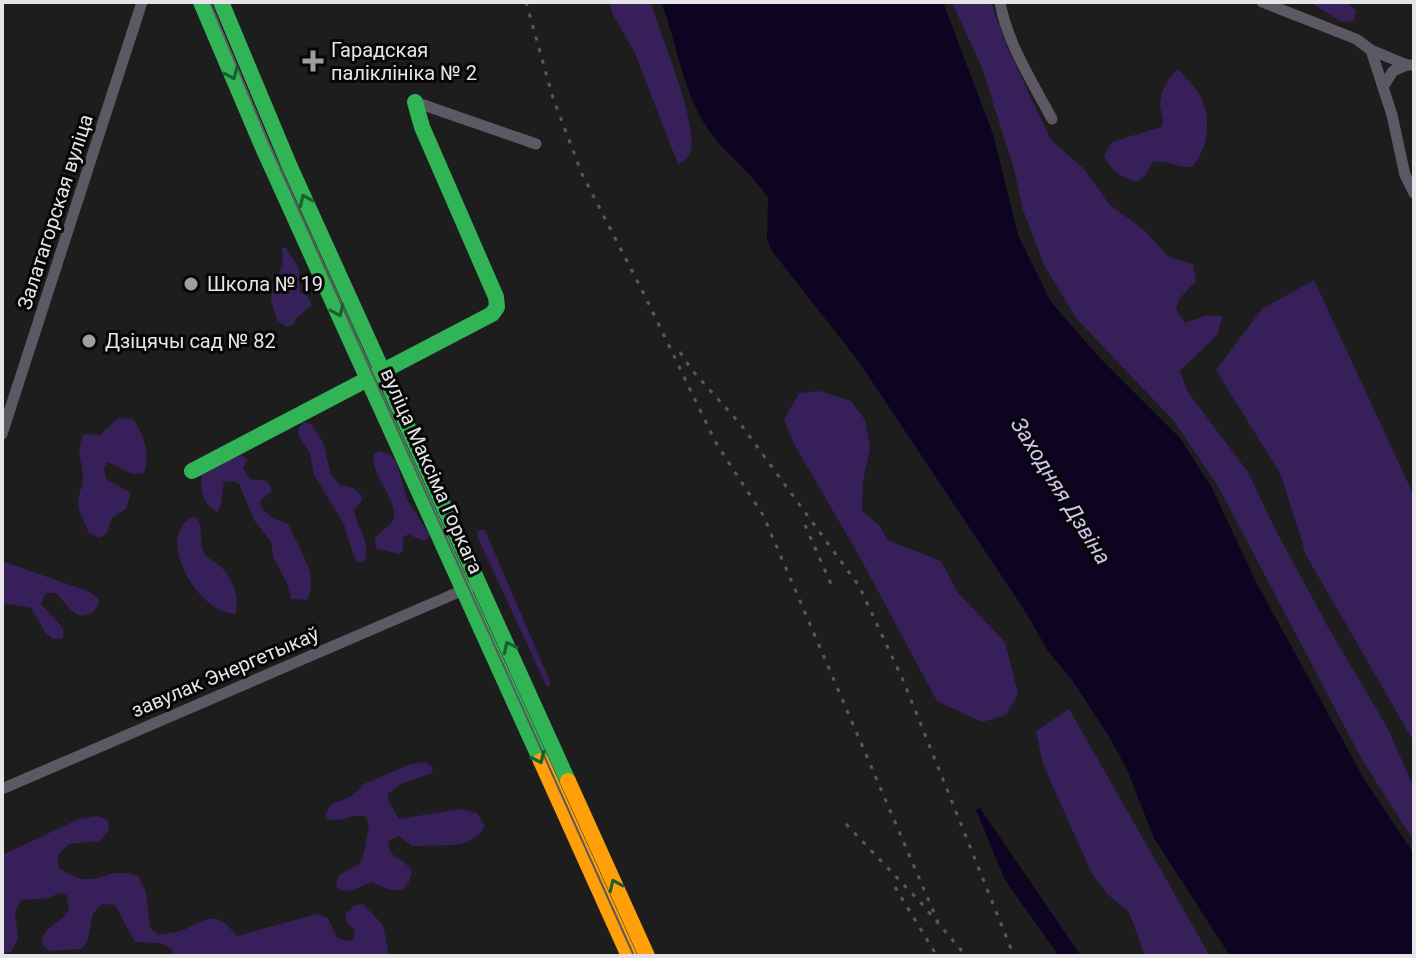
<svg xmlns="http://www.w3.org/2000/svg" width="1416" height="958" viewBox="0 0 1416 958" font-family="Roboto,sans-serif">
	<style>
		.green { fill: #371f5a }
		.water { fill: #0f0322 }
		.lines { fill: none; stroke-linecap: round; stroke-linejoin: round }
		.street { stroke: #5d5964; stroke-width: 11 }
		.fast { stroke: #30b455; stroke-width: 16 }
		.slow { stroke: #ff9f0a; stroke-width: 16 }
		.tram { stroke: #59585e; stroke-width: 2 }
		.rail { stroke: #59585e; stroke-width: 3; stroke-dasharray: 4 8; stroke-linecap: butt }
		.oneway { stroke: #1c5e2e }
		.poi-dot { fill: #9f9ea0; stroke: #070708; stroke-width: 3 }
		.labels { text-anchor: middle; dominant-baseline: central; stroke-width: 6; stroke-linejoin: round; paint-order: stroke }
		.poi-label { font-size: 20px; fill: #e5e4e6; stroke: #070708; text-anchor: start }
		.street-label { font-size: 20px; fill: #e5e4e6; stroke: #070708 }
		.water-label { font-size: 22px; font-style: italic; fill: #d0c4ef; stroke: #070708 }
	</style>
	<rect width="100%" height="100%" fill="#1d1d1d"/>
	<g class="green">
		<path d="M609 2H648L652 6C662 40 697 119 691 151 689 158 684 161 678 164L634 51 613 15Z"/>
		<polygon points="952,2 991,2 1007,47 1051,140 1084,169 1109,204 1144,230 1169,257 1193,264 1196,281 1179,299 1176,309 1185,323 1204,316 1222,316 1218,334 1180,371 1187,391 1248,472 1274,527 1328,627 1388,729 1414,788 1414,841 1361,758 1219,488 1174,421 1076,318 1044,265 1023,210 1014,169 982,68"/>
		<polygon points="1310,2 1347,2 1356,11 1354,21 1341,22"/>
		<path d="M1178 69C1185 77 1194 85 1199 94 1213 115 1208 150 1192 167 1178 168 1165 159 1153 162L1145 176 1136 182C1120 176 1111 171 1104 155L1112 142 1161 127C1165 117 1161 116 1160 106 1160 94 1168 76 1178 69Z"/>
		<polygon points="282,248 286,248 299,268 300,292 308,297 312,306 297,317 293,325 286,327 277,320 271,301 273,284 283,265"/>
		<polygon points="1314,280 1414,496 1414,742 1306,555 1281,475 1216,370 1262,309"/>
		<polygon points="819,391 851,401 865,420 870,448 863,481 862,511 880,526 887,540 941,561 958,593 1005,642 1018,694 1006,715 982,722 937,701 857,552 794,444 784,420 799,393"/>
		<path d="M118 418 133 419C144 434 151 455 144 473L132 474 108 462 104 468 106 479 131 493 126 509 112 518 107 533 99 538 88 532C86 523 81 517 79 509 76 497 83 488 83 477 82 461 75 450 84 434L100 435Z"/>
		<path d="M305 422 311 424 323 442 331 475 340 485 353 488 361 495 362 500 354 510C357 529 372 542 364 562H358L354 557 344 524 314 475 310 453 298 435 299 427Z"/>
		<path d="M379 451 389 454 396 462 408 501 429 534 427 540H421L408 534 403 538V550L400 554 376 549 375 538 394 520C396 492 370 478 374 454Z"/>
		<path d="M235 455 243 456 247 460 243 468 250 479 267 481 272 491 260 501C262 515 276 519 288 524 297 545 321 578 307 600L291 599 287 583 274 559 271 542 254 520 239 484 234 481 224 482 220 508 217 512C203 506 199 486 202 473Z"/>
		<path d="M193 517 198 519C203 529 199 539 203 550 205 558 215 562 221 567 232 577 240 599 236 613 203 618 151 538 193 517Z"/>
		<polygon points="480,530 485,530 549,679 550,685 547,687 478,538 477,532"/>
		<polygon points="2,561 90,592 99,599 98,605 91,614 80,616 71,610 56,593 46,593 41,604 63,628 63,638 53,639 45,632 31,608 2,603"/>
		<polygon points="1069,709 1210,956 1145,956 1129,912 1107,894 1092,874 1043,764 1036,731"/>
		<path d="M425 762 433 768 432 773 401 784 388 794V800L399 819 460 809 477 813 485 826 479 835 465 843 454 845 412 846 399 836 389 840C387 861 403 855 412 872L409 882 402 890H391L371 882 351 891 340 890 336 886 339 875 359 864 362 860 369 826 365 816C351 813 345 823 328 819L325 815 331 805 352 796 364 784 408 765Z"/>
		<path d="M97 816 108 820 109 831 99 841 69 844 58 855V867C98 896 102 863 138 876L146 892 150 928 159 935C167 933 178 932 186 929 211 916 217 912 237 936L317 914 328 918 337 938 347 941 353 940 355 935 354 929 346 922V913L355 905 363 904 383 925 389 956H174L172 949 160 943 135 942 115 905 102 904 93 913 87 943 80 949 50 951 42 945C42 925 60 925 69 910L66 895 58 893 50 898 22 900 15 911 18 939 11 952 2 953V855L79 819Z"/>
	</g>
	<g class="water">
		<path d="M661 2H943L994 137 1018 235 1051 302 1098 356 1180 438 1212 488 1256 582 1364 779 1414 854V956H1230L1154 838 1128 772 1110 738 1072 680 1048 651 1025 611 859 362 772 251 767 240 768 198C751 171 723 153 706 126 682 90 677 42 661 2Z"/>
		<polygon points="980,808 1081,956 1059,956 1005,880 976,810"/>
	</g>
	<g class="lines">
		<g class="street">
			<path d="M1000 2C1007 43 1033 83 1052 119"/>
			<polyline points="1262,2 1356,39 1371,50 1407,65 1414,65"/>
			<polyline points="1371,50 1392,115 1405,175 1414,193"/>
			<polyline points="1383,87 1393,71 1407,65"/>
			<polyline points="415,102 536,144"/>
			<polyline points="2,434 142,2"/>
			<polyline points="2,789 468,588"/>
		</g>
		<g class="fast">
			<polyline points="201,2 264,150 541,761"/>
			<polyline points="221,2 290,167 568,781"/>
			<polyline points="192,471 492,314 497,307 496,297 422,127 415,102"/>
		</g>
		<g class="slow">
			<polyline points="541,761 629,956"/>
			<polyline points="568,781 647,956"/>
		</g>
		<polyline class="tram" points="210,2 268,141 634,956"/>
		<g class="rail">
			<polyline points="526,2 553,98 582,174 644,294 716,443 763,515 938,922"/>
			<polyline points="680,352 691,369 742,426 859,586 903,680 1014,956"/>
			<polyline points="805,525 834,591"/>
			<polyline points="846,824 922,904 966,956"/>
			<polyline points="895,887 937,956"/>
		</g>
	</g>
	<defs><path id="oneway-chevron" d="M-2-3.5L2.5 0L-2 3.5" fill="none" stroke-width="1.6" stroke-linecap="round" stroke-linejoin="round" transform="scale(2)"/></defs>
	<g class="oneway">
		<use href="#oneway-chevron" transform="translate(232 74) rotate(67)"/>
		<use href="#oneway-chevron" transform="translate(305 200) rotate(-114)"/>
		<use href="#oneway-chevron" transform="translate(338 311) rotate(66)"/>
		<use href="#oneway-chevron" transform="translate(509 647) rotate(-115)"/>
		<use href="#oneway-chevron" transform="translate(539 758) rotate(65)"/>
		<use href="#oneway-chevron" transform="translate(615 885) rotate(-114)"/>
	</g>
	<g class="poi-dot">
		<path d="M309 49h8v8h8v8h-8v8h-8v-8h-8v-8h8z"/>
		<circle cx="191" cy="284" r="8"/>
		<circle cx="89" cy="341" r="8"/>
	</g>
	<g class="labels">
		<g class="poi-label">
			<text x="331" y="50">Гарадская<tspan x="331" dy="23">паліклініка № 2</tspan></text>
			<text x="207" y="284">Школа № 19</text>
			<text x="105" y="341">Дзіцячы сад № 82</text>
		</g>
		<g class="street-label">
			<text transform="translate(55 212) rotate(-72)">Залатагорская вуліца</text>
			<text transform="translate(432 471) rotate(66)">вуліца Максіма Горкага</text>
			<text transform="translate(225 672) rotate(-23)">завулак Энергетыкаў</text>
		</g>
		<g class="water-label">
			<text transform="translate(1061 491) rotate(58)">Заходняя Дзвіна</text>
		</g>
	</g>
	<rect width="1416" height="958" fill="none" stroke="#e5e4e6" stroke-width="8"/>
</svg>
